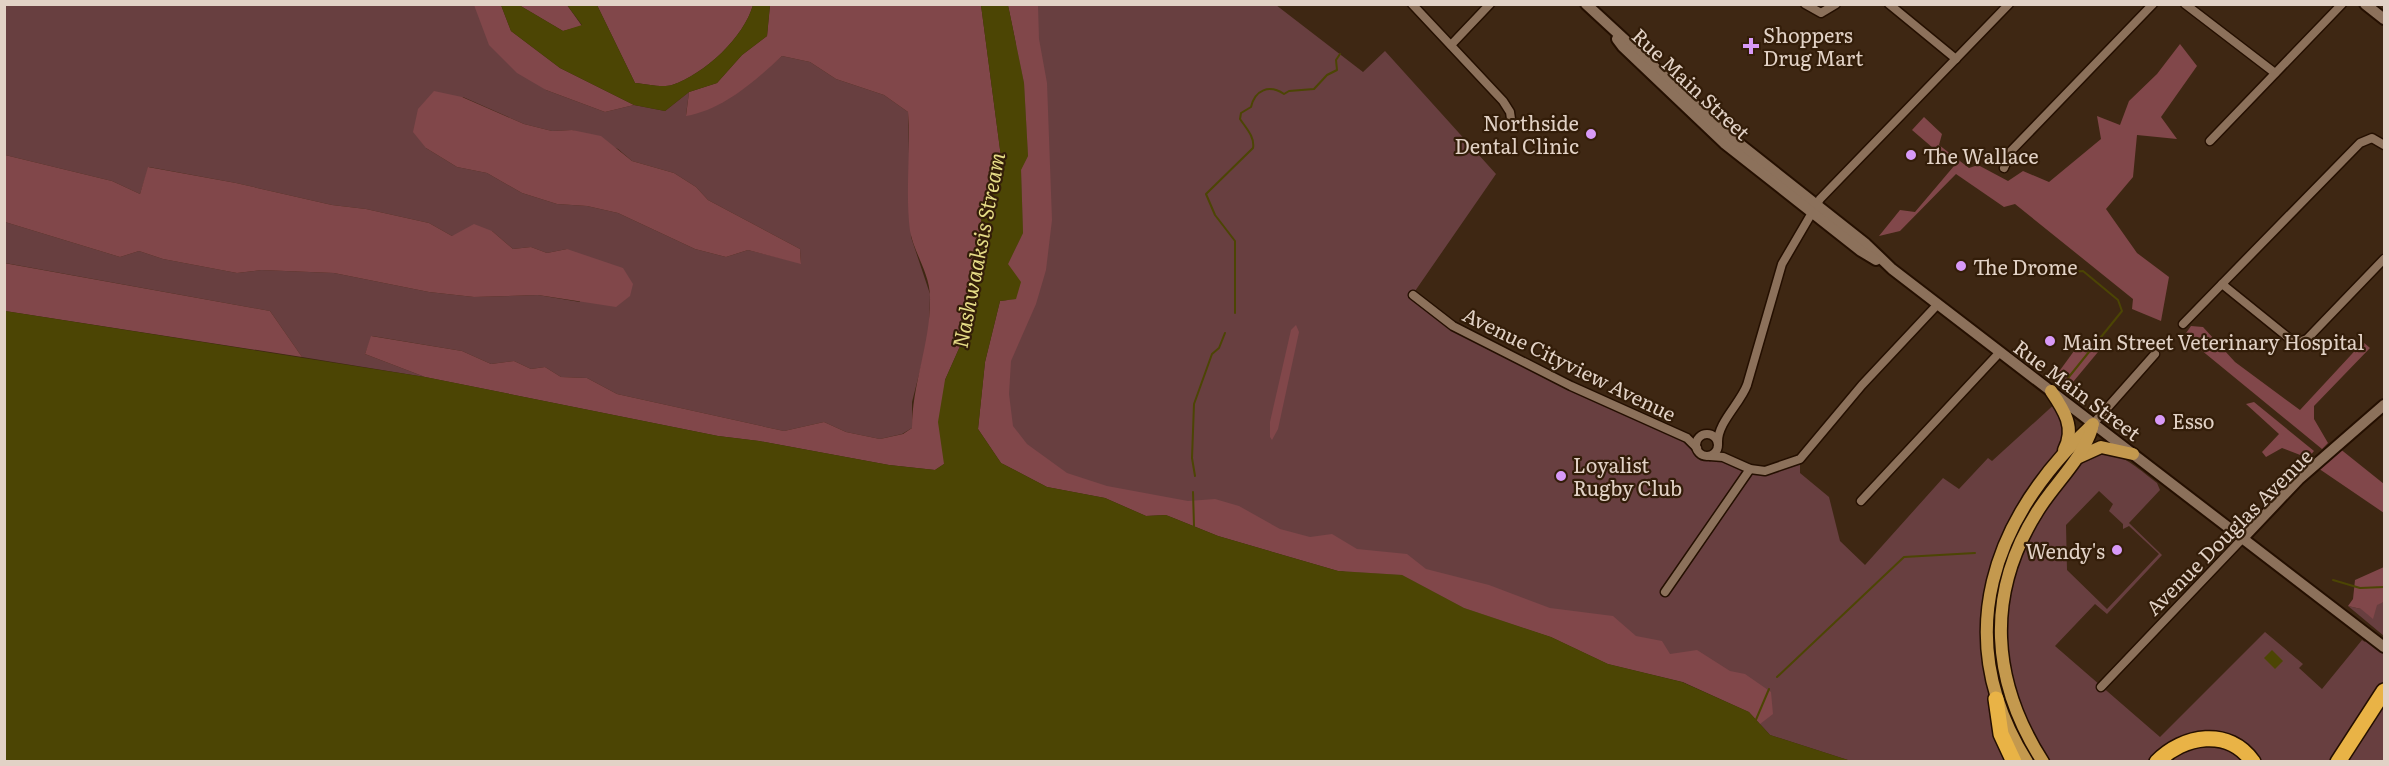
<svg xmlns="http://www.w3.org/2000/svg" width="2389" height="766" viewBox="0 0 2389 766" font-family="Literata,serif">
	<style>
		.green { fill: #683f40; fill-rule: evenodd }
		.forest { fill: #81474a }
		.water { fill: #4c4504 }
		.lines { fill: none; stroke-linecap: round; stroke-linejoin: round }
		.stream { stroke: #4c4504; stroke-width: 2 }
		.street-casing { stroke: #240f00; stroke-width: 11 }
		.secondary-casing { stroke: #240f00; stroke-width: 14 }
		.primary-casing { stroke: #240f00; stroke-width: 15 }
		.highway-casing { stroke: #240f00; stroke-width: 18 }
		.street { stroke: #8c715b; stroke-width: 8 }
		.secondary { stroke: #8c715b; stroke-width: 10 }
		.primary { stroke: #c4994e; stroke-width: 12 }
		.highway { stroke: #e9b346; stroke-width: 15 }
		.poi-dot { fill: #d89af8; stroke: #331d09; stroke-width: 2 }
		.labels { text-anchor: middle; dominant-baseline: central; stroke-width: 4.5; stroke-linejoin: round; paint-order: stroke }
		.poi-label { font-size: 20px; fill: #e2d2c6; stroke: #331d09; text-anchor: start }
		.street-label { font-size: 20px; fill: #e2d2c6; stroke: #331d09 }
		.water-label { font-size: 21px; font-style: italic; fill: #e5db85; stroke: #331d09 }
	</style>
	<rect width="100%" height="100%" fill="#3e2713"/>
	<g class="green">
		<path d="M5 5H474L546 90 605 112 634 105 665 111 689 92 686 115 737 93 782 56 810 62 836 79 884 95 908 112 911 237 930 294 929 335 912 402V428L902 434 880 439 846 432 824 422 784 431 617 394 587 378 561 377 545 367 531 369 514 361 491 364 462 351 372 336 365 354 425 377 302 357 270 311 5 263V222L120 257 139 251 163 259 237 273 261 270 334 273 429 292 474 297 538 295 580 302 567 249 547 253 531 247 513 249 492 231 452 236 429 223 366 209 332 205 236 183 149 167 140 194 112 181 5 155ZM463 97 524 124 552 131 572 130 618 149 632 161 674 173 696 187 708 200 800 249 801 263 748 250 726 257 695 249 618 213 587 206 557 204 522 193 487 173 457 167 426 148Z"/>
		<path d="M1008 5H1276L1363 72 1385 51 1496 174 1413 294 1453 326 1687 438 1703 455 1765 471 1800 459V473L1829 497 1840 541 1865 565 1943 478 1959 489 1988 458 1992 461 2058 401 2065 415 2063 454C2082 462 2086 453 2104 453 2124 454 2142 472 2157 483L2160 490 2129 523 2162 555 2107 614 2095 604 2055 646 2160 737 2265 632 2303 664 2299 668 2322 689 2362 640 2365 642 2369 636 2384 647V761H1851L1770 735 1749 712 1683 682 1608 664 1551 637 1001 463 1016 35ZM2099 491 2113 504 2109 511 2123 524V529L2129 526 2159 554 2107 609 2067 570 2066 525Z"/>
		<polygon points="2384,602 2384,636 2348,606 2361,609"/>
	</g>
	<g class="forest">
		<polygon points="474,5 501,5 511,31 560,68 634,105 605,112 546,90 517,73 489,45"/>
		<polygon points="519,5 567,5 582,26 563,31"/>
		<path d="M597 5H753C744 37 705 74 672 85 663 88 646 84 635 83Z"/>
		<path d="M770 5H981L1001 157 981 213V259L966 308 969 326 945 380 944 464 935 470 889 465 759 441 718 436 425 377 365 354 371 336 462 351 491 364 514 361 531 369 545 367 561 377 587 378 617 394 784 431 824 422 846 432 880 439 903 434 912 428C912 383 931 342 930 297 930 274 914 253 910 231 905 191 911 152 908 112L884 95 836 79 810 62 782 56C755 81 723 110 686 116L689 92 717 83 742 55 767 36Z"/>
		<polygon points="1008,5 1038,5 1039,39 1047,83 1052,220 1046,270 1036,304 1011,361 1009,394 1013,426 1027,444 1067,473 1107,486 1188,501 1215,499 1239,506 1280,529 1310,537 1332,534 1357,549 1407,554 1426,569 1489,585 1550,608 1613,616 1636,636 1662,641 1670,654 1697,650 1730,671 1745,674 1771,692 1773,714 1760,724 1749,712 1683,682 1608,664 1551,637 1464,608 1402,575 1338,571 1218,536 1166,515 1146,516 1105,498 1047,487 1001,463 978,429 985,362 1000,301 1016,299 1008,264 1023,233 1021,169 1028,156 1024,83"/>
		<polygon points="2180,44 2197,66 2161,117 2177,139 2137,135 2133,177 2106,209 2137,253 2169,277 2161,321 2132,309 2133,299 2015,204 2004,207 1956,174 1900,231 1879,236 1900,210 1915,212 1954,166 1912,130 1924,117 1942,134 1939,145 1969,168 1978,165 2008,181 2023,171 2049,182 2101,139 2097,116 2120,125 2129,101 2157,74"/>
		<polygon points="434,91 462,97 524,124 552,131 572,130 601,136 632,161 674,173 696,187 708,200 800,249 801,264 748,250 726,257 695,249 618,213 587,206 557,204 522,193 487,173 457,167 426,148 413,132 418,109"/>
		<polygon points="5,155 112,181 140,194 148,167 236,183 332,205 366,209 429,223 452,236 474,224 492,231 513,249 531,247 547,253 567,249 623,268 633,284 630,296 616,307 538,295 474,297 429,292 334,273 261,270 237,273 163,259 139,251 120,257 5,222"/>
		<polygon points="4,263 270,311 302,357 5,311"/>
		<polygon points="1296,325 1299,332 1278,429 1272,440 1270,437 1270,422 1291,330"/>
		<polygon points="2191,326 2203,327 2235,362 2300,410 2363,342 2370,348 2314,406 2314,419 2328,443 2322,449 2184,336"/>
		<polygon points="2089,338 2098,352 2073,382 2064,384 2058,373 2074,351"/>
		<polygon points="2254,402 2314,451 2308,458 2282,448 2266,457 2262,452 2279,434 2246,404"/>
		<polygon points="2339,448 2384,484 2384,513 2315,466"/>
		<polygon points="2384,567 2384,602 2377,605 2373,619 2361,609 2348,606 2353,599 2355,580"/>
	</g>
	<g class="water">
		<path d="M501 5H519L563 31 582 25 567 5H597L635 83C645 84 663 88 672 85 705 74 744 37 753 5H770L767 36 742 55 717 83 689 92 665 111 634 105 560 68 511 31Z"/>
		<polygon points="981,5 1008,5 1024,83 1028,156 1021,170 1023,233 1008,264 1021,282 1016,299 1000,301 985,362 978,429 1001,463 1047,487 1105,498 1146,516 1166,515 1218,536 1338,571 1402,575 1464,608 1551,637 1608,664 1682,682 1749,712 1770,735 1851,761 5,761 5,311 425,377 718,436 759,441 889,465 935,470 944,464 938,422 945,380 969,326 966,308 981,259 981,213 1001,157"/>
		<polygon points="2272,650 2283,661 2275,669 2264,658"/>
	</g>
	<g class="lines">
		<g class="stream">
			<path d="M1235 313V241L1215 215 1206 194 1253 148C1255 137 1246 128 1240 119L1241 113 1251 107C1255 90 1269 84 1284 94L1289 91 1314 89 1327 75 1337 70 1336 60 1340 54"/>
			<polyline points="2068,378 2122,311 2118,300 2083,271 2072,272"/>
			<polyline points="1195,476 1192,458 1194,404 1212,354 1219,348 1225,333"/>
			<polyline points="1193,492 1194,526"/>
			<polyline points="2333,580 2360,588 2384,587"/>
			<polyline points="1777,677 1904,557 1975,553"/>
			<polyline points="1755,722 1769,689"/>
		</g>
		<g class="street-casing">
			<g id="street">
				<polyline points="1412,4 1503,101 1510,112 1512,126"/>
				<polyline points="1805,4 1821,13 1836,4"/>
				<polyline points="1889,4 1956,59"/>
				<polyline points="2185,4 2275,73"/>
				<polyline points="1451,45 1490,4"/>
				<polyline points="2210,141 2342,4"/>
				<polyline points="2384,145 2372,138 2360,143 2222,284 2290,339 2299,342 2307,339 2384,259"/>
				<polyline points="2004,168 2011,151 2153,4"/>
				<polyline points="1413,295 1453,326 1571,386 1687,438 1697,448"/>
				<polyline points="2183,324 2222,284"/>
				<polyline points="2093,424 2155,354"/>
				<circle cx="1707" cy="445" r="11"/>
				<path d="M1718 443C1717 423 1740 404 1747 385L1782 264 1820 199 2009 4"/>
				<polyline points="1710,456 1723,457 1750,469 1765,471 1800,459 1862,385 1938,304"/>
				<polyline points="1861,501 2000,352"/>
				<polyline points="1665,592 1750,469"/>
				<polyline points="2101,687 2243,538"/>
			</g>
		</g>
		<g class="secondary-casing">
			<g id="secondary">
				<polyline points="1586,4 1727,134 1866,244 1892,269 2384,647"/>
				<polyline points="2365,4 2384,19"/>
				<polyline points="1617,39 1623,47 1724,143 1861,251 1876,260"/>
				<polyline points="2243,538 2299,479 2384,405"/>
			</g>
		</g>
		<g class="primary-casing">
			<g id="primary">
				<path d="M2051 391C2064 410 2076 428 2064 450"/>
				<polyline points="2079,457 2101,447 2133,454"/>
				<path d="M2027 762C1949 637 1992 518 2093 424"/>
				<path d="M2043 762C1991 681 1985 595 2037 512 2054 484 2082 460 2092 428"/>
			</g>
		</g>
		<g class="highway-casing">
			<g id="highway">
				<polyline points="1996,699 2001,734 2014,762"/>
				<path d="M2157 762C2183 735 2229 727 2253 762"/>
				<polyline points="2338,762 2384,691"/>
			</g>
		</g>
		<use href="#street" class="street"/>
		<use href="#secondary" class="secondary"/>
		<use href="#primary" class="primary"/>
		<use href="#highway" class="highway"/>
	</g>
	<g class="poi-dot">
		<path d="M1748 37h6v6h6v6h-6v6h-6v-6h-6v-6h6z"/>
		<circle cx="1591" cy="134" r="6"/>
		<circle cx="1911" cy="155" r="6"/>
		<circle cx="1961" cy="266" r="6"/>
		<circle cx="2050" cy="341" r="6"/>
		<circle cx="2160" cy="420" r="6"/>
		<circle cx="1561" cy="476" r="6"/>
		<circle cx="2117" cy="550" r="6"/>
	</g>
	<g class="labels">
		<g class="poi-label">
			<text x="1763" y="34">Shoppers<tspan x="1763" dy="23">Drug Mart</tspan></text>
			<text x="1579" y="122" text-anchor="end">Northside<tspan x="1579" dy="23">Dental Clinic</tspan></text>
			<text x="1923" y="155">The Wallace</text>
			<text x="1973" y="266">The Drome</text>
			<text x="2062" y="341">Main Street Veterinary Hospital</text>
			<text x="2172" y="420">Esso</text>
			<text x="1573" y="464">Loyalist<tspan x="1573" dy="23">Rugby Club</tspan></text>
			<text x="2105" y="550" text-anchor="end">Wendy's</text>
		</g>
		<g class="street-label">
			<text transform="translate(1692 83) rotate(43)">Rue Main Street</text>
			<text transform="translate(1570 363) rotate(26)">Avenue Cityview Avenue</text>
			<text transform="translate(2078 389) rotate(37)">Rue Main Street</text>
			<text transform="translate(2228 531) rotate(-45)">Avenue Douglas Avenue</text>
		</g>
		<g class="water-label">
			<text transform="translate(977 250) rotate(-79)">Nashwaaksis Stream</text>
		</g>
	</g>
	<rect width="2389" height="766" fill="none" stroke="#e2d2c6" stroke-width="12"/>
</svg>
